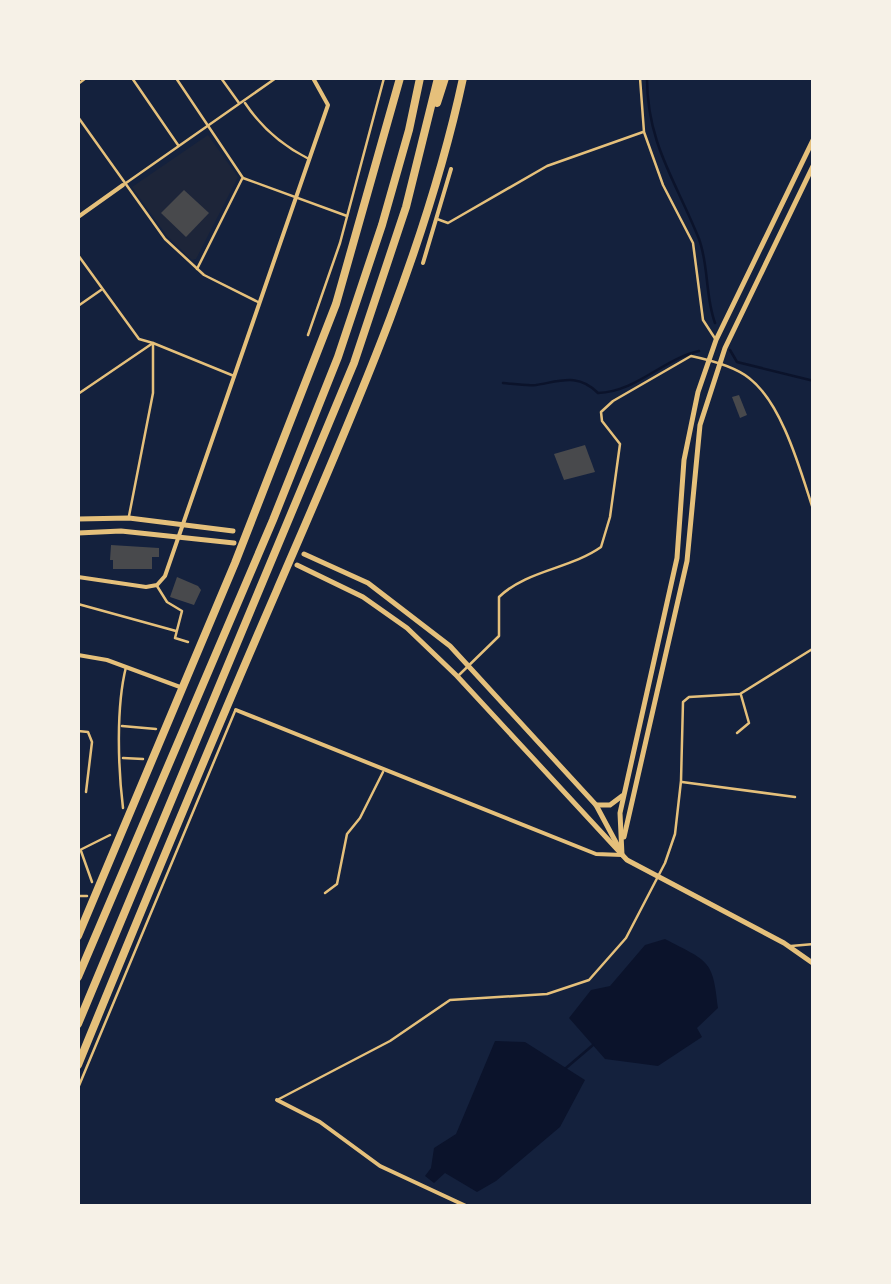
<svg xmlns="http://www.w3.org/2000/svg" width="891" height="1284" viewBox="0 0 891 1284" font-family="Helvetica,sans-serif">
	<style>
		.green { fill: #1d2539 }
		.water { fill: #0b132b }
		.lines { fill: none; stroke-linecap: round; stroke-linejoin: round }
		.stream { stroke: #0b132b; stroke-width: 2.5 }
		.building { fill: #48494c }
		.service { stroke: #e5c07b; stroke-width: 2.5 }
		.minor { stroke: #e5c07b; stroke-width: 4 }
		.tertiary { stroke: #e5c07b; stroke-width: 5 }
		.secondary { stroke: #e5c07b; stroke-width: 5 }
		.motorway { stroke: #e5c07b; stroke-width: 8 }
	</style>
	<rect width="100%" height="100%" fill="#14213d"/>
	<polygon class="green" points="208,135 238,177 196,259 192,260 167,236 132,187"/>
	<g class="water">
		<path d="M665 939C708 962 713 958 718 1008L697 1028 702 1037 658 1066 605 1059 569 1018 591 990 610 986 645 945Z"/>
		<polygon points="495,1041 525,1042 585,1080 560,1127 496,1181 477,1192 445,1173 434,1183 425,1176 431,1168 434,1148 456,1134"/>
	</g>
	<g class="lines">
		<g class="stream">
			<path d="M647 78C647 144 676 181 699 239 709 266 705 296 715 323"/>
			<polyline points="730,350 737,362 814,381"/>
			<path d="M503 383C514 384 526 386 536 385 561 381 578 373 598 393 636 392 663 359 699 351"/>
			<polyline points="566,1068 593,1045"/>
		</g>
	</g>
	<g class="building">
		<polygon points="184,190 209,213 186,237 161,213"/>
		<polygon points="739,395 747,415 740,418 732,397"/>
		<polygon points="585,445 595,472 564,480 554,454"/>
		<polygon points="111,545 159,548 159,557 152,557 152,569 113,569 113,560 110,560"/>
		<polygon points="177,577 198,586 201,590 194,605 170,597"/>
	</g>
	<g class="lines">
		<g class="service">
			<polyline points="132,78 178,145"/>
			<polyline points="176,78 243,178 347,216"/>
			<polyline points="221,78 239,103"/>
			<polyline points="640,78 644,132 663,185 693,243 703,320 716,340"/>
			<polyline points="78,84 86,78"/>
			<path d="M245 103C261 127 283 146 309 159"/>
			<polyline points="78,117 165,239 204,275 258,302"/>
			<polyline points="126,183 276,78"/>
			<polyline points="437,219 448,223 547,166 643,132"/>
			<polyline points="78,255 139,339 153,343 153,393 129,516"/>
			<polyline points="197,269 242,179"/>
			<polyline points="78,306 101,290"/>
			<polyline points="308,335 340,243 384,78"/>
			<polyline points="78,394 153,343 234,376"/>
			<polyline points="157,586 167,602 182,611 175,638 188,642"/>
			<polyline points="78,604 176,631"/>
			<path d="M459 675 499 636V597C527 570 570 569 601 547L610 517 620 444 602 421 601 412 613 401 691 356C710 360 734 366 749 378 783 404 801 473 814 512"/>
			<polyline points="122,726 156,729"/>
			<polyline points="78,731 88,732 92,742 86,792"/>
			<polyline points="737,733 749,723 741,695"/>
			<polyline points="123,758 143,759"/>
			<polyline points="682,782 795,797"/>
			<path d="M123 808C118 767 116 707 126 667"/>
			<polyline points="78,851 110,835"/>
			<polyline points="81,851 92,882"/>
			<polyline points="325,893 337,884 347,834 360,818 383,772"/>
			<polyline points="78,896 87,896"/>
			<polyline points="791,946 814,944"/>
			<polyline points="78,1088 235,711"/>
			<polyline points="279,1099 390,1041 450,1000 547,994 589,980 626,938 665,863 675,834 681,781 683,702 689,697 740,694 814,648"/>
		</g>
		<g class="minor">
			<polyline points="78,217 123,185"/>
			<polyline points="423,263 451,169"/>
			<polyline points="78,577 146,587 157,585 165,576 328,105 313,78"/>
			<polyline points="78,655 107,660 180,687"/>
			<polyline points="236,710 596,854 622,855"/>
			<polyline points="277,1100 320,1122 380,1166 466,1206"/>
		</g>
		<g class="tertiary">
			<polyline points="596,805 610,805 622,796"/>
			<polyline points="624,837 687,561 700,425 725,348 814,164"/>
			<polyline points="622,855 620,813 677,558 684,460 698,392 716,340 814,138"/>
		</g>
		<g class="secondary">
			<polyline points="78,519 129,518 233,531"/>
			<polyline points="78,533 121,531 234,543"/>
			<polyline points="304,554 368,583 450,646 596,805 619,848"/>
			<polyline points="297,565 363,597 407,628 457,676 627,860 784,943 814,964"/>
		</g>
		<g class="motorway">
			<polyline points="437,103 445,78"/>
			<polyline points="78,936 235,563 336,304 400,78"/>
			<polyline points="78,977 273,520 338,357 382,225 409,130 420,78"/>
			<polyline points="78,1024 354,363 406,207 438,78"/>
			<path d="M78 1065C143 906 209 747 277 590 349 423 425 255 463 78"/>
		</g>
	</g>
	<rect width="891" height="1284" fill="none" stroke="#f6f1e7" stroke-width="160"/>
</svg>
